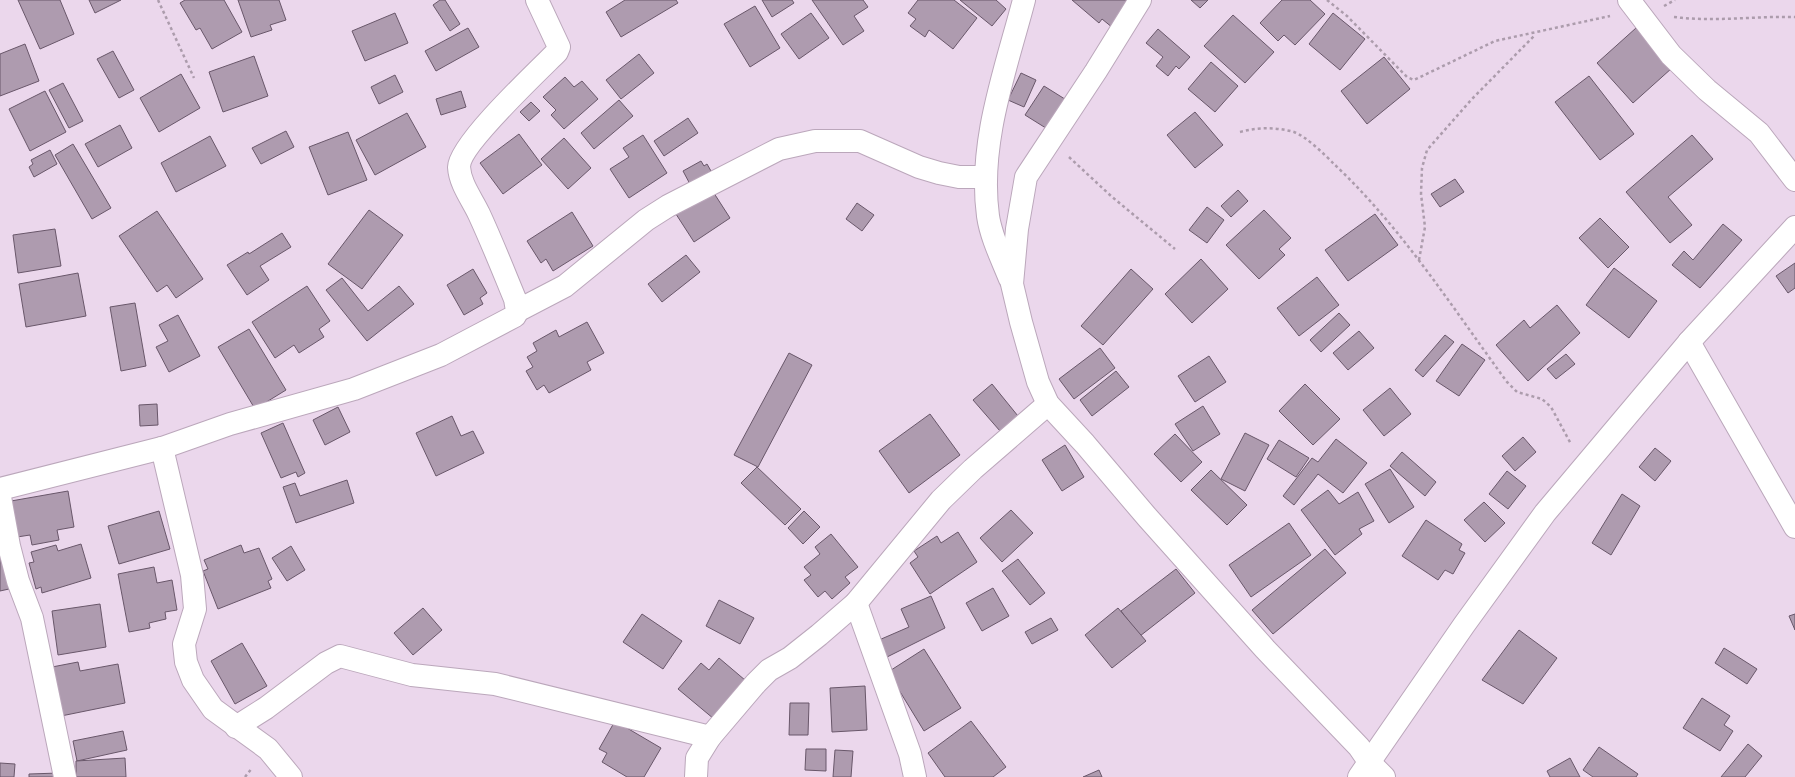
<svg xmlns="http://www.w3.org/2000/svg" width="1795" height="777" viewBox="0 0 1795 777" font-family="'Playfair Display',serif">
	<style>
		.building { fill: #ae9baf; stroke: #69576a }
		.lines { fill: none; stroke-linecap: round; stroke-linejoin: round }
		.street-casing { stroke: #bba7bb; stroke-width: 24 }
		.path { stroke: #ac9cac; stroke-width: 2.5; stroke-dasharray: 3 3; stroke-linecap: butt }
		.street { stroke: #fff; stroke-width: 22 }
	</style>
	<rect width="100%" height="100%" fill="#ebd7ec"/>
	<g class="building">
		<polygon points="18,0 60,0 74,34 40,49"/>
		<polygon points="89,0 121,0 95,13"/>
		<polygon points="185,0 224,0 242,32 212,49 200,28 196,30 180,3"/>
		<polygon points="238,0 279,0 286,20 270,25 272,30 251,37"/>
		<polygon points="440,0 445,0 460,24 450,31 433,5"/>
		<polygon points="625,0 676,0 678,3 621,37 606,12"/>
		<polygon points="762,0 792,0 794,3 772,17"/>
		<polygon points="812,0 863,0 868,7 854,16 864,31 843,45"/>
		<polygon points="918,0 954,0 977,18 953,49 929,30 925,37 910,26 916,19 908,13"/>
		<polygon points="960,0 996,0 1006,9 992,26"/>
		<polygon points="1072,0 1136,0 1113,28 1102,19 1099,23"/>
		<polygon points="1191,0 1208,0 1200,8"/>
		<polygon points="1282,0 1310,0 1325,14 1295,45 1284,35 1278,41 1260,23"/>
		<polygon points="755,6 780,48 750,67 724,24"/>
		<polygon points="395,13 408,43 365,61 352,31"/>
		<polygon points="811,13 829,38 799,59 781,34"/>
		<polygon points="1333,13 1365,39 1340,70 1309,44"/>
		<polygon points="1233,15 1274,52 1245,83 1204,46"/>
		<polygon points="468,28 479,47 436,71 425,51"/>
		<polygon points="1636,28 1672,68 1633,103 1597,63"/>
		<polygon points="1158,29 1190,57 1179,69 1176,66 1168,76 1156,66 1163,57 1146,43"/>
		<polygon points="25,44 39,81 0,96 0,54"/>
		<polygon points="113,51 134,90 119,98 97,59"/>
		<polygon points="639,54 654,73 621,99 606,80"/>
		<polygon points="254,56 268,96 223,112 209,72"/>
		<polygon points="1384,57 1410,89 1367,124 1341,91"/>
		<polygon points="1211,62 1238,86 1215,112 1188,89"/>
		<polygon points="1021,73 1036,80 1024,107 1008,100"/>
		<polygon points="181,74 200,108 159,132 140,98"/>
		<polygon points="395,75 403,92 379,104 371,87"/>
		<polygon points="1589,76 1634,134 1600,160 1555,102"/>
		<polygon points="565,77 574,87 582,81 598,99 564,129 551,115 556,110 543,97"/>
		<polygon points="63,83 83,121 69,128 49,90"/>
		<polygon points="1044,86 1068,101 1049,130 1025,115"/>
		<polygon points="45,91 66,132 30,151 9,109"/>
		<polygon points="461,91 466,107 441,115 436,99"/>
		<polygon points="619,100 633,116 594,149 581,133"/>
		<polygon points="531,102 540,111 529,121 520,112"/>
		<polygon points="1195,112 1223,145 1195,168 1167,135"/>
		<polygon points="407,113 426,147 375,175 356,140"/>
		<polygon points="688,118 698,133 664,156 654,141"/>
		<polygon points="120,125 132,148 98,167 85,144"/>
		<polygon points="286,131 294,147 261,164 252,148"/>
		<polygon points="348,132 367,180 328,195 309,147"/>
		<polygon points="519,134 542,165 503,194 480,163"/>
		<polygon points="643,135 667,173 629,198 610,169 629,157 623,148"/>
		<polygon points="1692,135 1713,159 1668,197 1692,225 1670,243 1626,192"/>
		<polygon points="210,136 226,166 176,192 161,163"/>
		<polygon points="564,138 591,168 568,189 541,159"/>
		<polygon points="73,144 111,208 92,219 55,155"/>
		<polygon points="50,150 57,164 34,177 29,167 33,164 31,160"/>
		<polygon points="701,161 704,166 707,164 711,171 706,174 708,177 691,186 683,171"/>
		<polygon points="1455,179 1464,192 1440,207 1431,194"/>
		<polygon points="710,187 730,218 694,242 674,211"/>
		<polygon points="1238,190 1248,201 1231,217 1221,206"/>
		<polygon points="857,203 874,215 862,231 846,219"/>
		<polygon points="1207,207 1224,220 1207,243 1189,230"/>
		<polygon points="369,210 403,235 362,289 328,264"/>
		<polygon points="1264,210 1291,238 1279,249 1285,255 1259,279 1226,245"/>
		<polygon points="157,211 203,279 176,298 167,285 157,292 119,236"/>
		<polygon points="572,212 593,246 553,271 546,259 541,263 527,241"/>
		<polygon points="1375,214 1398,245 1348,281 1325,250"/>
		<polygon points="1600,218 1629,247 1608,268 1579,238"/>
		<polygon points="1723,224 1742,240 1700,288 1672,265 1684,251 1693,260"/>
		<polygon points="55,229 61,266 18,273 13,235"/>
		<polygon points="282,233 291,247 260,266 269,280 247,295 227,265 248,252 249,254"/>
		<polygon points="686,255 700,272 662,302 648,284"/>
		<polygon points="1201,259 1228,289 1192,323 1165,294"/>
		<polygon points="1795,263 1795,288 1788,293 1776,276"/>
		<polygon points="1614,268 1657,301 1629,338 1586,305"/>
		<polygon points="473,269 487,293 480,298 483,304 464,315 447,285"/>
		<polygon points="1131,269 1153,289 1103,345 1081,326"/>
		<polygon points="78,273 86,316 26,327 19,284"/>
		<polygon points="1317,277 1339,305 1299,336 1277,308"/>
		<polygon points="342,278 368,311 399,286 414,304 367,341 326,290"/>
		<polygon points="307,286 330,321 319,329 324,337 299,353 294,345 275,358 252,322"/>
		<polygon points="135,303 146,366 121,371 110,307"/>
		<polygon points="1557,305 1580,333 1528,381 1496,345 1524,320 1530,328"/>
		<polygon points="1339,313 1350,325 1321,352 1310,340"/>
		<polygon points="178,315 200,356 169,372 156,347 168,341 159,325"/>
		<polygon points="587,322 604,353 587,362 591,370 549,393 544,385 537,390 526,371 533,367 527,357 537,351 533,343 556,330 559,337"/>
		<polygon points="249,329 286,390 255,409 218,347"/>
		<polygon points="1359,331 1374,348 1348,370 1333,353"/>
		<polygon points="1445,335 1454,342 1423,377 1415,370"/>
		<polygon points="1462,344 1485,360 1459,396 1436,381"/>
		<polygon points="1100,348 1115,368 1074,399 1059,379"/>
		<polygon points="789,353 812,365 758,467 734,455"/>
		<polygon points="1566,354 1575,364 1556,379 1547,369"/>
		<polygon points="1209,356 1226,382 1195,402 1178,376"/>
		<polygon points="1116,371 1129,387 1092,416 1080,400"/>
		<polygon points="992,384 1018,416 1000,431 973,400"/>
		<polygon points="1305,384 1340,419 1313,445 1279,411"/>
		<polygon points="1390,388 1411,414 1384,436 1363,410"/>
		<polygon points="157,404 158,425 140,426 139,405"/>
		<polygon points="1203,406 1220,434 1193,451 1175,424"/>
		<polygon points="338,407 350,432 325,445 313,420"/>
		<polygon points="930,414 960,455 909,493 879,451"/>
		<polygon points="452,416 461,436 473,431 484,453 436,476 416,433"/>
		<polygon points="283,423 305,473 298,477 296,472 281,478 261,433"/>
		<polygon points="1245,433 1269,445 1245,491 1221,479"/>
		<polygon points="1175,434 1202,462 1181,482 1154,454"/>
		<polygon points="1523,437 1536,452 1515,471 1502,456"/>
		<polygon points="1336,439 1367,463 1343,493 1318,474 1294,505 1283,496 1312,458 1318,462"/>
		<polygon points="1279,440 1309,458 1296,477 1267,459"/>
		<polygon points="1065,445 1084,477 1062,491 1042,460"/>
		<polygon points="1655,448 1671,461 1655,481 1639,467"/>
		<polygon points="1402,452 1436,482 1425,496 1390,466"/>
		<polygon points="757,467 801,509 785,525 741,483"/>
		<polygon points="1390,469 1414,507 1389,523 1365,484"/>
		<polygon points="1211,470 1247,505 1227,525 1191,490"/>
		<polygon points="1507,471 1526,486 1508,509 1489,494"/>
		<polygon points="347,480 354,503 296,523 283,487 295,483 300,496"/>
		<polygon points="1328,490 1339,504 1358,492 1374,521 1359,529 1362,534 1335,555 1301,510"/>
		<polygon points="68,491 74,527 57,530 59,540 32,545 30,535 17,537 11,501"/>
		<polygon points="1622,494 1640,506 1611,555 1592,543"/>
		<polygon points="1484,502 1505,523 1485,542 1464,520"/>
		<polygon points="1011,510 1033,533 1002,562 980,538"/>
		<polygon points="159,511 170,549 119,564 108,526"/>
		<polygon points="804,511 820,527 803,544 788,528"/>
		<polygon points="1426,520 1462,544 1459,550 1465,553 1453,574 1445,570 1438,580 1402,556"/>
		<polygon points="1289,523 1311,555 1251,597 1229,565"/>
		<polygon points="958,532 977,562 930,594 910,563 918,557 914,551 937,536 941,543"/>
		<polygon points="831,534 858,567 845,577 850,583 832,599 825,591 818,597 804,580 811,575 804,567 820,554 815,547"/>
		<polygon points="81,544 91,578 42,593 41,587 36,589 29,563 34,562 31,552 56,545 58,551"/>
		<polygon points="241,545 244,553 259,548 272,579 268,581 271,588 218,609 203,571 208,569 204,560"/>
		<polygon points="291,546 305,570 287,581 272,558"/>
		<polygon points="1325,549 1346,573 1273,634 1252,610"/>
		<polygon points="0,552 9,589 0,591"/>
		<polygon points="1018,559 1045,593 1030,605 1002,571"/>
		<polygon points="154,567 157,583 172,580 177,610 165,612 166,619 149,623 150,628 129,632 118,574"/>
		<polygon points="1176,569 1195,593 1140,636 1121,611"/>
		<polygon points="993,588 1009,616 982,631 966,603"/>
		<polygon points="931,596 945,628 887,657 879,640 909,627 901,609"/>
		<polygon points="719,600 754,618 740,644 706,626"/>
		<polygon points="100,604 106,647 58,655 52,611"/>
		<polygon points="423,608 442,630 413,655 394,633"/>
		<polygon points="1118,608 1146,641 1112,668 1085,635"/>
		<polygon points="642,614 682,641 663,669 623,642"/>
		<polygon points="1795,614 1795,630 1789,616"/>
		<polygon points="1051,618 1058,630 1032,644 1025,632"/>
		<polygon points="1519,630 1557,658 1523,704 1482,680"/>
		<polygon points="242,643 267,686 235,704 211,661"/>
		<polygon points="1724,648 1757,669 1747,684 1715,663"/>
		<polygon points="924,649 961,708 924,731 888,672"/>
		<polygon points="719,658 752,686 720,724 678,689 701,663 709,670"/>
		<polygon points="78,662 80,671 118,664 125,703 61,716 52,667"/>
		<polygon points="865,686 867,730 832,732 830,688"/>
		<polygon points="1702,698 1730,716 1724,725 1733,731 1720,751 1683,728"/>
		<polygon points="790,703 809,703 808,735 789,735"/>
		<polygon points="615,721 661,748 644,777 627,777 602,762 607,753 599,749"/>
		<polygon points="971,721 1006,767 993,777 945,777 928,753"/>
		<polygon points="123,731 127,750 77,761 73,741"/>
		<polygon points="1748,744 1762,756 1745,777 1721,777"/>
		<polygon points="1599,747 1638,774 1636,777 1593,777 1583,770"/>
		<polygon points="806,749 826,749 826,771 805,770"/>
		<polygon points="835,750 853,751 851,777 833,777"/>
		<polygon points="125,758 126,777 76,777 76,761"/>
		<polygon points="1570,758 1580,777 1550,777 1547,771"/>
		<polygon points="0,763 15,764 14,777 0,777"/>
		<polygon points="1099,770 1102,777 1083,777"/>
		<polygon points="59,773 59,777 29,777 29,774"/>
	</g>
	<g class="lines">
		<g class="street-casing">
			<g id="street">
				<polyline points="1140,0 1096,71 1026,177 1017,229 1012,284 1021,322 1038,382 1048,404 1085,444 1147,517 1265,649 1359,747 1370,763 1384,777"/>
				<polyline points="1629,0 1671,55 1707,90 1759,133 1795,180"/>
				<path d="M1010 279C1002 259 991 237 988 216 978 143 1006 69 1024 0"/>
				<polyline points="517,311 565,286 646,220 668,206 779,149 815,141 860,141 919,167 939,173 959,177 985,177"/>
				<polyline points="1689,342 1795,527"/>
				<polyline points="162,448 192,575 195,609 184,644 186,662 193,680 213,709 268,749 291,777"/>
				<path d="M0 489 162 448 230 424 354 389 441 355 515 316 517 311 515 299C503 270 492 242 479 214 472 199 460 184 459 167 459 145 539 70 557 52L559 47 537 0"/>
				<polyline points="0,497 9,546 18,581 32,618 65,777"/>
				<polyline points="856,603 910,754 915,777"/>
				<polyline points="236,727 266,708 326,663 340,656 412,675 495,684 710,737"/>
				<polyline points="696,777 697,758 710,737 756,683 769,670 790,658 819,635 856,603 941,500 973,469 1048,404"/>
				<polyline points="1359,777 1464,625 1545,513 1689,342 1795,227"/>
			</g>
		</g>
		<g class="path">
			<polyline points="158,0 194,78"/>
			<polyline points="1327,0 1347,16 1407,77 1414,80 1495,41 1610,16"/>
			<polyline points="1664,6 1675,0"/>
			<path d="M1674 17C1714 22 1755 16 1795 17"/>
			<path d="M1240 132C1258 127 1276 127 1294 132 1307 137 1324 154 1334 164 1402 228 1452 307 1507 382L1517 392 1542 399 1551 407 1571 444"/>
			<polyline points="1069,157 1111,196 1175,249"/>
			<polyline points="1419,260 1425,227 1421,194 1422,168 1427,150 1471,100 1535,35"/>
			<polyline points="245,777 252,768"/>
		</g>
		<use href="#street" class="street"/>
	</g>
</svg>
